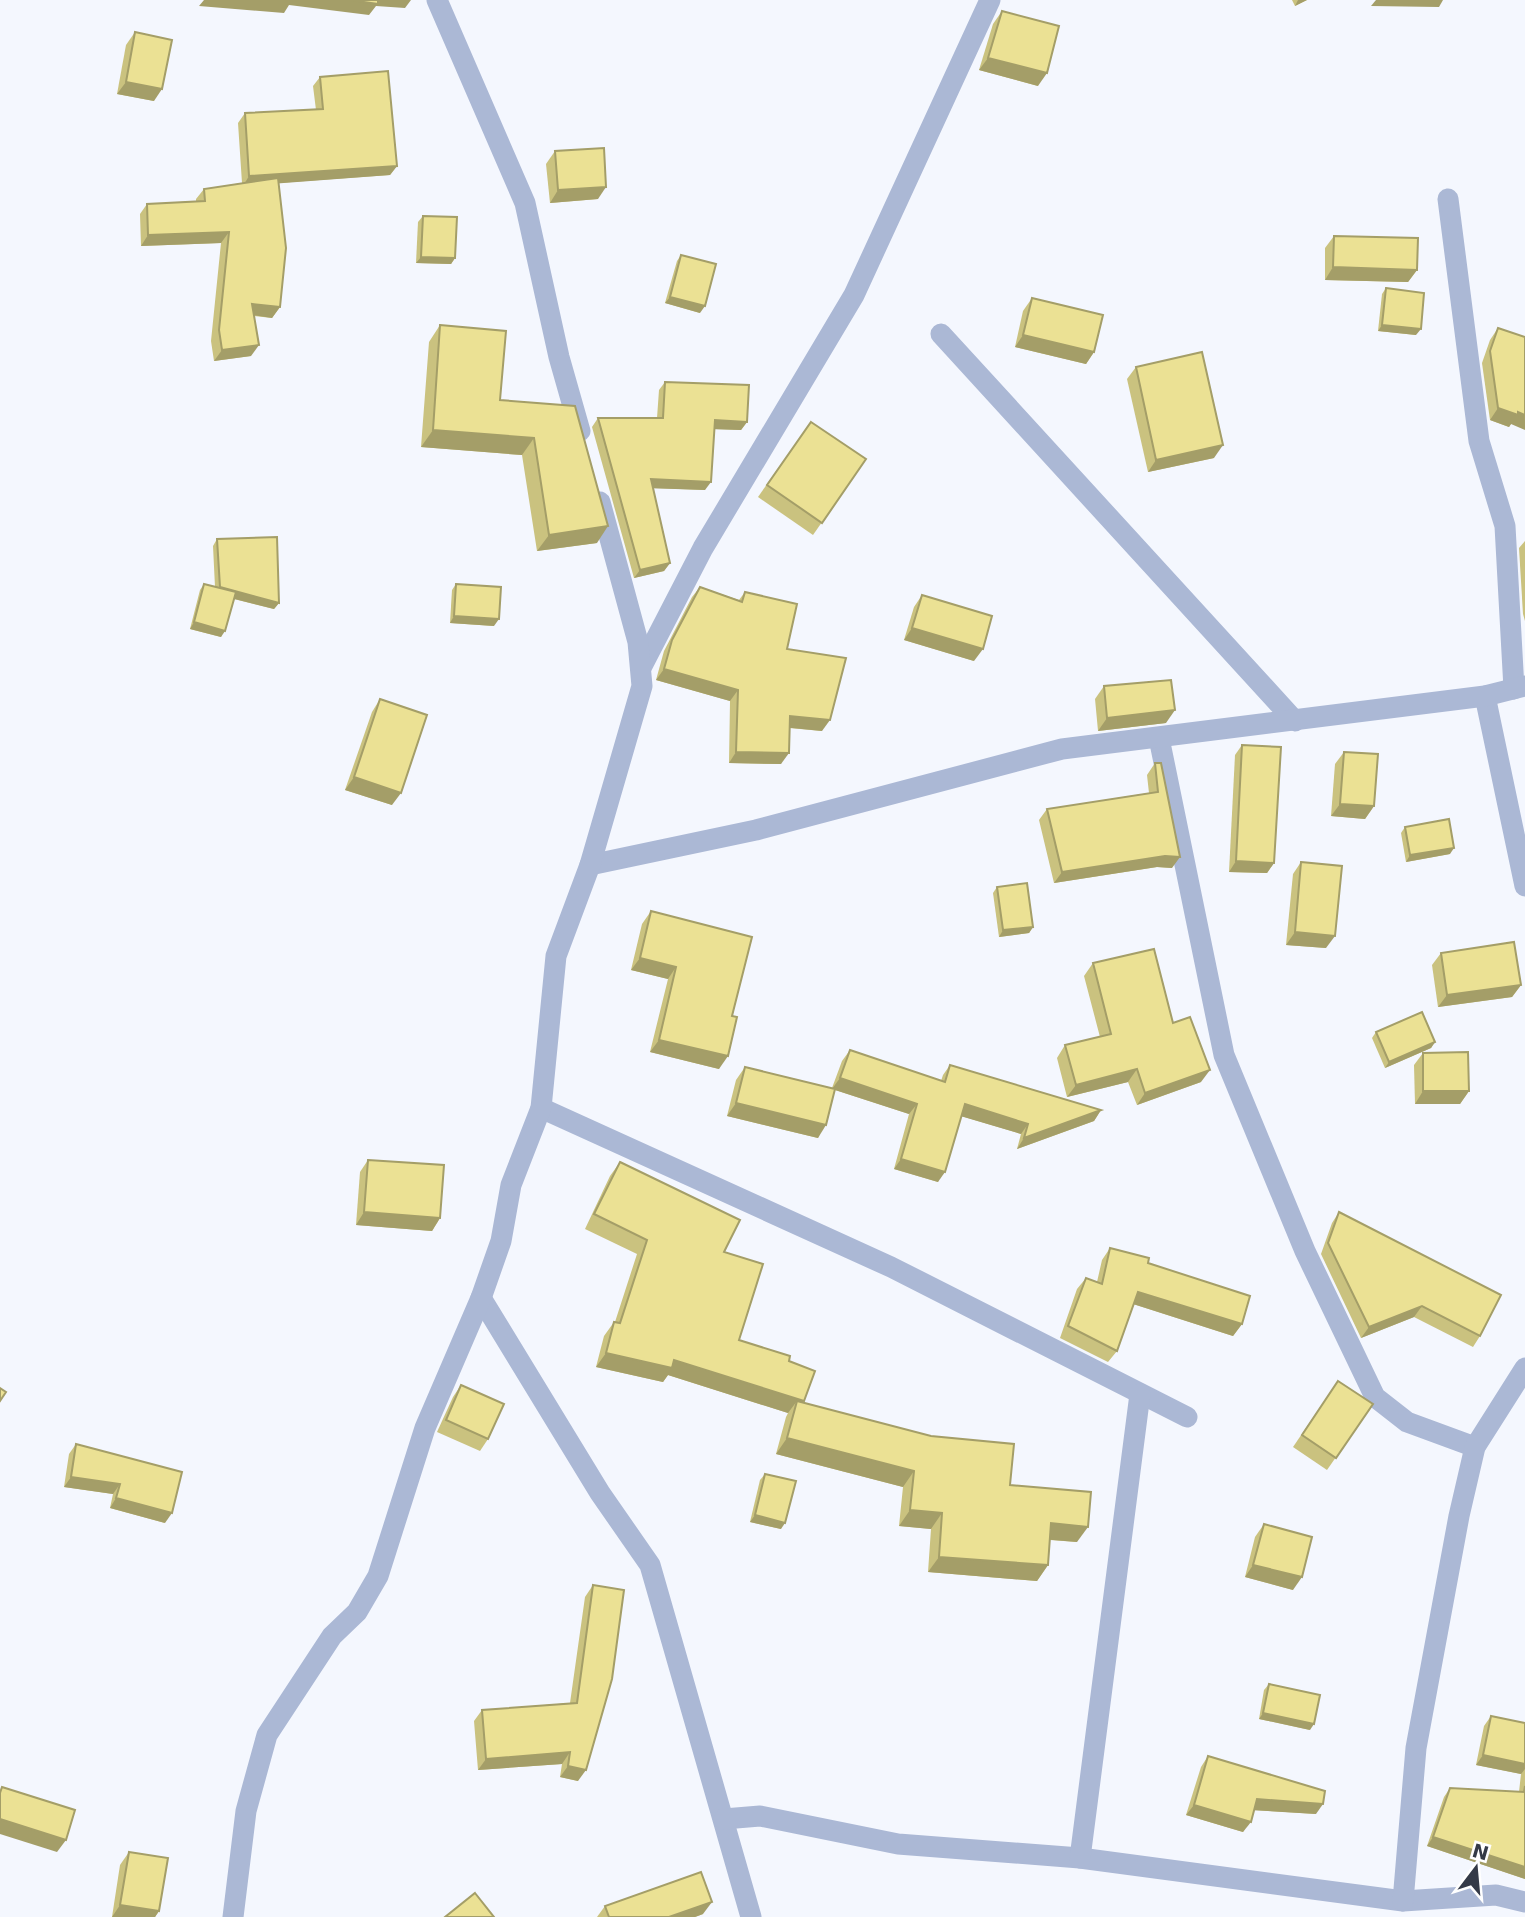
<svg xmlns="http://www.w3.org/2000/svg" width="1525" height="1917" viewBox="0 0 1525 1917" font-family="'DejaVu Sans',sans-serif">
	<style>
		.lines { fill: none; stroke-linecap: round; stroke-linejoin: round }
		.street { stroke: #abb8d5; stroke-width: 21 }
		.wall { fill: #cac27f }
		.shaded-wall { fill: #a49e68 }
		.building { fill: #ebe194; stroke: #a49e68; stroke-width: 2 }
	</style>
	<rect width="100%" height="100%" fill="#f4f7fe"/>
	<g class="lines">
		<g class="street">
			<polyline points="437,0 525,203 559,357 580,431"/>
			<polyline points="1448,199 1479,441 1505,526 1514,689"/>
			<polyline points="941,334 1295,721"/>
			<polyline points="642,666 703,548 854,295 990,0"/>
			<polyline points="1485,696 1525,886"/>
			<polyline points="1159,738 1224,1055 1305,1251 1375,1397 1407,1422 1475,1447"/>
			<polyline points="590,865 756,830 1062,749 1485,696 1525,686"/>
			<polyline points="541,1108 891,1267 1187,1417"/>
			<polyline points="481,1298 600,1493 650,1565 751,1917"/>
			<polyline points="724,1819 760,1816 898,1844 1080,1858 1403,1901 1496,1895 1525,1902"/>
			<polyline points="1080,1858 1140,1394"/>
			<polyline points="1403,1901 1416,1748 1459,1516 1475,1447 1525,1368"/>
			<polyline points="233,1917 246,1811 267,1735 332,1636 357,1612 378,1576 425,1428 481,1298 501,1241 511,1185 541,1108 556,956 590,865 642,686 638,642 600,502"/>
		</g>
	</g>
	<g class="wall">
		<polygon points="1292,0 1307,0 1295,6"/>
		<polygon points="1002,11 1038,86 979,70 993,24"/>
		<polygon points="135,32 154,101 117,94 126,45"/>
		<polygon points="320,77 397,166 390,175 278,183 280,307 272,318 254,316 251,356 214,361 211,341 221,243 141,246 140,214 147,204 196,201 196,199 204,189 242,183 238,123 245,113 316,110 313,86"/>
		<polygon points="555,151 598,199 550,203 546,164"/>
		<polygon points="423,216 455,258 451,264 416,263 418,222"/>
		<polygon points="1334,236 1417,270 1408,282 1325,280 1325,248"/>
		<polygon points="681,255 700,313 665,303 677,261"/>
		<polygon points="1386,288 1416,335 1378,331 1382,294"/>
		<polygon points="1032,298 1094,352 1086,364 1015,347 1023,311"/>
		<polygon points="440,325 500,400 575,406 597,543 537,551 522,455 421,447 429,342"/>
		<polygon points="1498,328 1511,424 1509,427 1490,420 1482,363 1490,340"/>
		<polygon points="1136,367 1214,458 1148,472 1127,379"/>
		<polygon points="665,382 747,422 741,430 715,429 705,490 653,488 670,563 664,571 634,578 592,427 598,418 657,418 659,390"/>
		<polygon points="811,422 866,459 813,535 758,497"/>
		<polygon points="217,539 279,603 274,609 234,599 221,637 190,629 200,590 204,584 215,587 213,546"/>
		<polygon points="1525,541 1525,621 1523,614 1519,548"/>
		<polygon points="456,584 494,626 450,623 452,590"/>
		<polygon points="700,587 739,600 745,592 787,649 822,731 789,728 781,764 729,763 730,701 656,680 664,651 692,597"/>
		<polygon points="922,595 974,661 904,640 914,607"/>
		<polygon points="1104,686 1166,723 1098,731 1095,699"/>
		<polygon points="380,699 392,805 345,790 372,712"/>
		<polygon points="1242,745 1274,863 1267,873 1229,872 1235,755"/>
		<polygon points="1344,752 1374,806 1365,819 1331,816 1335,764"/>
		<polygon points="1155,763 1172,868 1157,867 1054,883 1039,820 1047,809 1149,793 1147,775"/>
		<polygon points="1405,827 1450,854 1406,862 1401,833"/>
		<polygon points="1301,862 1326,948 1286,945 1293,874"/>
		<polygon points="997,887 1033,927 1029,933 999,937 993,893"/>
		<polygon points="651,911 732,1016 719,1069 650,1052 668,979 631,970 642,924"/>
		<polygon points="1441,953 1521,985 1512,997 1438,1007 1432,965"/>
		<polygon points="1093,963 1173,1023 1201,1082 1137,1105 1128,1082 1067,1097 1057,1058 1065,1045 1100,1037 1084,976"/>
		<polygon points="1376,1032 1435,1042 1431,1048 1385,1068 1372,1038"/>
		<polygon points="850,1050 941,1081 943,1075 950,1065 1101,1110 1094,1121 1017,1149 1021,1134 961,1116 938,1182 894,1169 909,1114 835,1090 818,1138 727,1116 736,1080 745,1067 832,1088 842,1061"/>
		<polygon points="1423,1053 1469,1091 1460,1104 1415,1104 1414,1065"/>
		<polygon points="368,1160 440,1218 432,1231 356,1225 360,1172"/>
		<polygon points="620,1162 724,1252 739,1340 789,1361 802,1403 1010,1485 1077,1542 1050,1540 1048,1565 1037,1581 928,1572 931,1529 899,1526 903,1487 776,1454 786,1417 788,1413 668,1375 663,1382 596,1367 604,1336 614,1322 615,1322 637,1254 585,1229 610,1176"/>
		<polygon points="1339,1212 1480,1336 1473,1347 1414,1317 1361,1338 1321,1254 1332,1223"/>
		<polygon points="1110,1248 1148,1263 1242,1324 1233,1336 1133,1304 1117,1351 1108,1362 1060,1338 1077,1289 1086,1278 1097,1282 1102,1260"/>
		<polygon points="1338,1381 1373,1404 1327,1470 1293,1447"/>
		<polygon points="461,1385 488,1439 480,1451 437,1432 453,1397"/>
		<polygon points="76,1444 165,1523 110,1508 113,1494 64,1487 69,1454"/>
		<polygon points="765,1474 781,1529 750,1522 760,1480"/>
		<polygon points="1264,1524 1293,1590 1245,1577 1255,1537"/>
		<polygon points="593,1585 578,1781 560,1777 562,1764 478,1770 474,1721 482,1710 570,1703 585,1597"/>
		<polygon points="1269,1684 1310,1730 1259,1719 1264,1690"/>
		<polygon points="1491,1716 1525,1723 1525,1879 1427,1846 1444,1797 1450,1788 1519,1792 1521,1774 1476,1765 1484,1726"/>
		<polygon points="1208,1756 1316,1814 1254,1810 1243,1832 1186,1815 1201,1767"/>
		<polygon points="129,1852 159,1911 155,1917 112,1917 120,1865"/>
		<polygon points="605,1906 703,1914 695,1917 597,1917"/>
	</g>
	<g class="shaded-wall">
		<polygon points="204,0 411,0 405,8 376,6 369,15 289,5 284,13 199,6"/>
		<polygon points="1298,0 1307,0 1295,6"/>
		<polygon points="1376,0 1443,0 1439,7 1371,6"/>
		<polygon points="988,58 1047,73 1038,86 979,70"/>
		<polygon points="126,82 162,89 154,101 117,94"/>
		<polygon points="397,166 390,175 243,186 249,176"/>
		<polygon points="606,187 598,199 550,203 558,190"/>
		<polygon points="229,232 221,243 141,246 148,235"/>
		<polygon points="421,257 455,258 451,264 416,263"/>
		<polygon points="1333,267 1417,270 1408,282 1325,280"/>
		<polygon points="670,297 705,306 700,313 665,303"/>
		<polygon points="252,304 280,307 272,318 245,314"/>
		<polygon points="1382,325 1421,329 1416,335 1378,331"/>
		<polygon points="1023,335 1094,352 1086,364 1015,347"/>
		<polygon points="259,345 251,356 214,361 222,350"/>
		<polygon points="1498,408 1518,412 1525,415 1525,430 1511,424 1509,427 1490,420"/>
		<polygon points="715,420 747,422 741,430 709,429"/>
		<polygon points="433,430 534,438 522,455 421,447"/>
		<polygon points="1223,445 1214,458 1148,472 1156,460"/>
		<polygon points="651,479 711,482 705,490 645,488"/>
		<polygon points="608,526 597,543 537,551 549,535"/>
		<polygon points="670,563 664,571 634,578 640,570"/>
		<polygon points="220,587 279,603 274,609 215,594"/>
		<polygon points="454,616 499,619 494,626 450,623"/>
		<polygon points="194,622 225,631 221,637 190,629"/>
		<polygon points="912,628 983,649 974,661 904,640"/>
		<polygon points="664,669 738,690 730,701 656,680"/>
		<polygon points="1175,710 1166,723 1098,731 1107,718"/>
		<polygon points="790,716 830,720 822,731 782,727"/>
		<polygon points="736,752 789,753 781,764 729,763"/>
		<polygon points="354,777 401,793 392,805 345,790"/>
		<polygon points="1340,804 1374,806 1365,819 1331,816"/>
		<polygon points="1454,848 1450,854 1406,862 1410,855"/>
		<polygon points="1165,856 1180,857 1172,868 1157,867 1054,883 1062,872"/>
		<polygon points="1236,861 1274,863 1267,873 1229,872"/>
		<polygon points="1033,927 1029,933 999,937 1003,930"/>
		<polygon points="1295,932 1335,936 1326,948 1286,945"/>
		<polygon points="640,958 676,967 668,979 631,970"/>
		<polygon points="1521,985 1512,997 1438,1007 1447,995"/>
		<polygon points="659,1040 728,1056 719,1069 650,1052"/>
		<polygon points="1435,1042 1431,1048 1385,1068 1389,1062"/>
		<polygon points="1137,1069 1128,1082 1067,1097 1076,1085"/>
		<polygon points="1210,1070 1201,1082 1137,1105 1145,1093"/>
		<polygon points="840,1078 917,1104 909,1114 832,1089"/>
		<polygon points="1423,1091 1469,1091 1460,1104 1415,1104"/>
		<polygon points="736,1103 826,1125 818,1138 727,1116"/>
		<polygon points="965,1104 1028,1124 1021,1134 957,1115"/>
		<polygon points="1101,1110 1094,1121 1017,1149 1024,1138"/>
		<polygon points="901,1159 945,1172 938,1182 894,1169"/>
		<polygon points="364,1212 440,1218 432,1231 356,1225"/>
		<polygon points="1138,1292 1242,1324 1233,1336 1130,1303"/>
		<polygon points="1422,1306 1414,1317 1361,1338 1369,1327"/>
		<polygon points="606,1353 674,1360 804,1401 794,1415 797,1401 788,1413 668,1375 663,1382 596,1367"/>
		<polygon points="787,1438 914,1471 903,1487 776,1454"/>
		<polygon points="71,1477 120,1484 113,1494 64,1487"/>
		<polygon points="116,1498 172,1513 165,1523 110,1508"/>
		<polygon points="910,1510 942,1513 931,1529 899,1526"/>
		<polygon points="755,1515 785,1523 781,1529 750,1522"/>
		<polygon points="1051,1523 1088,1527 1077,1542 1041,1539"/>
		<polygon points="939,1557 1048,1565 1037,1581 928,1572"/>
		<polygon points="1253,1565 1302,1577 1293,1590 1245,1577"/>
		<polygon points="1263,1713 1314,1724 1310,1730 1259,1719"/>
		<polygon points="570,1752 562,1764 478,1770 486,1759"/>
		<polygon points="1483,1755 1525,1764 1525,1769 1521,1774 1476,1765"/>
		<polygon points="568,1766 586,1770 578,1781 560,1777"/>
		<polygon points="1257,1799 1323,1804 1316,1814 1250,1810"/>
		<polygon points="1194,1805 1251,1822 1243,1832 1186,1815"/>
		<polygon points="0,1819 66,1840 57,1852 0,1834"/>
		<polygon points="1433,1837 1525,1867 1525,1879 1427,1846"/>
		<polygon points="712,1902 703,1914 695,1917 669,1917"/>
		<polygon points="120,1905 159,1911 155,1917 112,1917"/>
	</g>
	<g class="building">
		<polygon points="350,0 378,0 378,4"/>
		<polygon points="1002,11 1059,26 1047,73 988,58"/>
		<polygon points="135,32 172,40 162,89 126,82"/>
		<polygon points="388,71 397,166 249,176 245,113 323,109 320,77"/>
		<polygon points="604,148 606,187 558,190 555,151"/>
		<polygon points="278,178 286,248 280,307 252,304 259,345 222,350 219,330 229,232 148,235 147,204 205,201 204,189"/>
		<polygon points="423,216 457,217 455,258 421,257"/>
		<polygon points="1334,236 1418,238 1417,270 1333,267"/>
		<polygon points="681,255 716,264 705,306 670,297"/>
		<polygon points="1386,288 1424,293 1421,329 1382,325"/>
		<polygon points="1032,298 1103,315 1094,352 1023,335"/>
		<polygon points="440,325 506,331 500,400 575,406 608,526 549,535 534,438 433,430"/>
		<polygon points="1498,328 1525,337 1525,415 1518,412 1518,415 1498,408 1490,351"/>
		<polygon points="1202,352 1223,445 1156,460 1136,367"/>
		<polygon points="665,382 749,385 747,422 715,420 711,482 651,479 670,563 640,570 598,418 663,418"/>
		<polygon points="811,422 866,459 822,523 767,485"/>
		<polygon points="277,537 279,603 220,587 217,539"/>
		<polygon points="204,584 236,592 225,631 194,622"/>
		<polygon points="456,584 501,587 499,619 454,616"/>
		<polygon points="700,587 742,602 745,592 797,604 787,649 846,658 830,720 790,716 789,753 736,752 738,690 664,669 672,640"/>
		<polygon points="922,595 992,616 983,649 912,628"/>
		<polygon points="1171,680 1175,710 1107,718 1104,686"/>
		<polygon points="380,699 427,715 401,793 354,777"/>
		<polygon points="1242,745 1281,747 1274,863 1236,861"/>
		<polygon points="1344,752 1378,754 1374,806 1340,804"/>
		<polygon points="1155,763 1161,763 1180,857 1165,856 1062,872 1047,809 1158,792"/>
		<polygon points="1449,819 1454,848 1410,855 1405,827"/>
		<polygon points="1301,862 1342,866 1335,936 1295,932"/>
		<polygon points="1027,883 1033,927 1003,930 997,887"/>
		<polygon points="651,911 752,937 732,1016 737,1017 728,1056 659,1040 676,967 640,958"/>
		<polygon points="1514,942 1521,985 1447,995 1441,953"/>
		<polygon points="1154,949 1173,1023 1190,1017 1210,1070 1145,1093 1137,1069 1076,1085 1065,1045 1111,1034 1093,963"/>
		<polygon points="1422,1012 1435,1042 1389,1062 1376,1032"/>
		<polygon points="850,1050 945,1082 950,1065 1101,1110 1024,1138 1028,1124 965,1104 945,1172 901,1159 917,1104 840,1078"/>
		<polygon points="1468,1052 1469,1091 1423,1091 1423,1053"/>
		<polygon points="745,1067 835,1089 826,1125 736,1103"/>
		<polygon points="368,1160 444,1165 440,1218 364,1212"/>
		<polygon points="620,1162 740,1220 724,1252 763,1264 739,1340 790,1356 789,1361 815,1371 804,1401 674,1360 672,1368 606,1353 614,1322 620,1323 647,1240 594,1214"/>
		<polygon points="1339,1212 1501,1295 1480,1336 1422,1306 1369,1327 1328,1243"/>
		<polygon points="1110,1248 1149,1258 1148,1263 1250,1296 1242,1324 1138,1292 1117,1351 1068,1326 1086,1278 1102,1284"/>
		<polygon points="1338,1381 1373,1404 1336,1458 1302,1435"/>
		<polygon points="461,1385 504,1404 488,1439 446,1420"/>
		<polygon points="0,1388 6,1392 0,1401"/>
		<polygon points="797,1401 931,1436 1014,1444 1010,1485 1091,1492 1088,1527 1051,1523 1048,1565 939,1557 942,1513 910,1510 914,1471 787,1438"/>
		<polygon points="76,1444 182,1472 172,1513 116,1498 120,1484 71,1477"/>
		<polygon points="765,1474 796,1481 785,1523 755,1515"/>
		<polygon points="1264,1524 1312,1537 1302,1577 1253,1565"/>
		<polygon points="593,1585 624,1590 612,1679 586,1770 568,1766 570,1752 486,1759 482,1710 577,1703"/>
		<polygon points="1269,1684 1320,1695 1314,1724 1263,1713"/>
		<polygon points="1491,1716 1525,1723 1525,1764 1483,1755"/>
		<polygon points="1208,1756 1325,1791 1323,1804 1257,1799 1251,1822 1194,1805"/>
		<polygon points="1525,1786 1525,1867 1433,1837 1450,1788 1524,1792"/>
		<polygon points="2,1787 75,1810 66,1840 0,1819 0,1793"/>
		<polygon points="129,1852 168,1858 159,1911 120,1905"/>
		<polygon points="701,1872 712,1902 669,1917 609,1917 605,1906"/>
		<polygon points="475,1893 494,1917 445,1917"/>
	</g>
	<g transform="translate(1476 1868) rotate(16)" stroke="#ffffff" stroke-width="5" paint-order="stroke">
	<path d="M0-5L12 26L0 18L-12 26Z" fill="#343a47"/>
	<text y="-10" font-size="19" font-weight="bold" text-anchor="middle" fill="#343a47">N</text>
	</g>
</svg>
